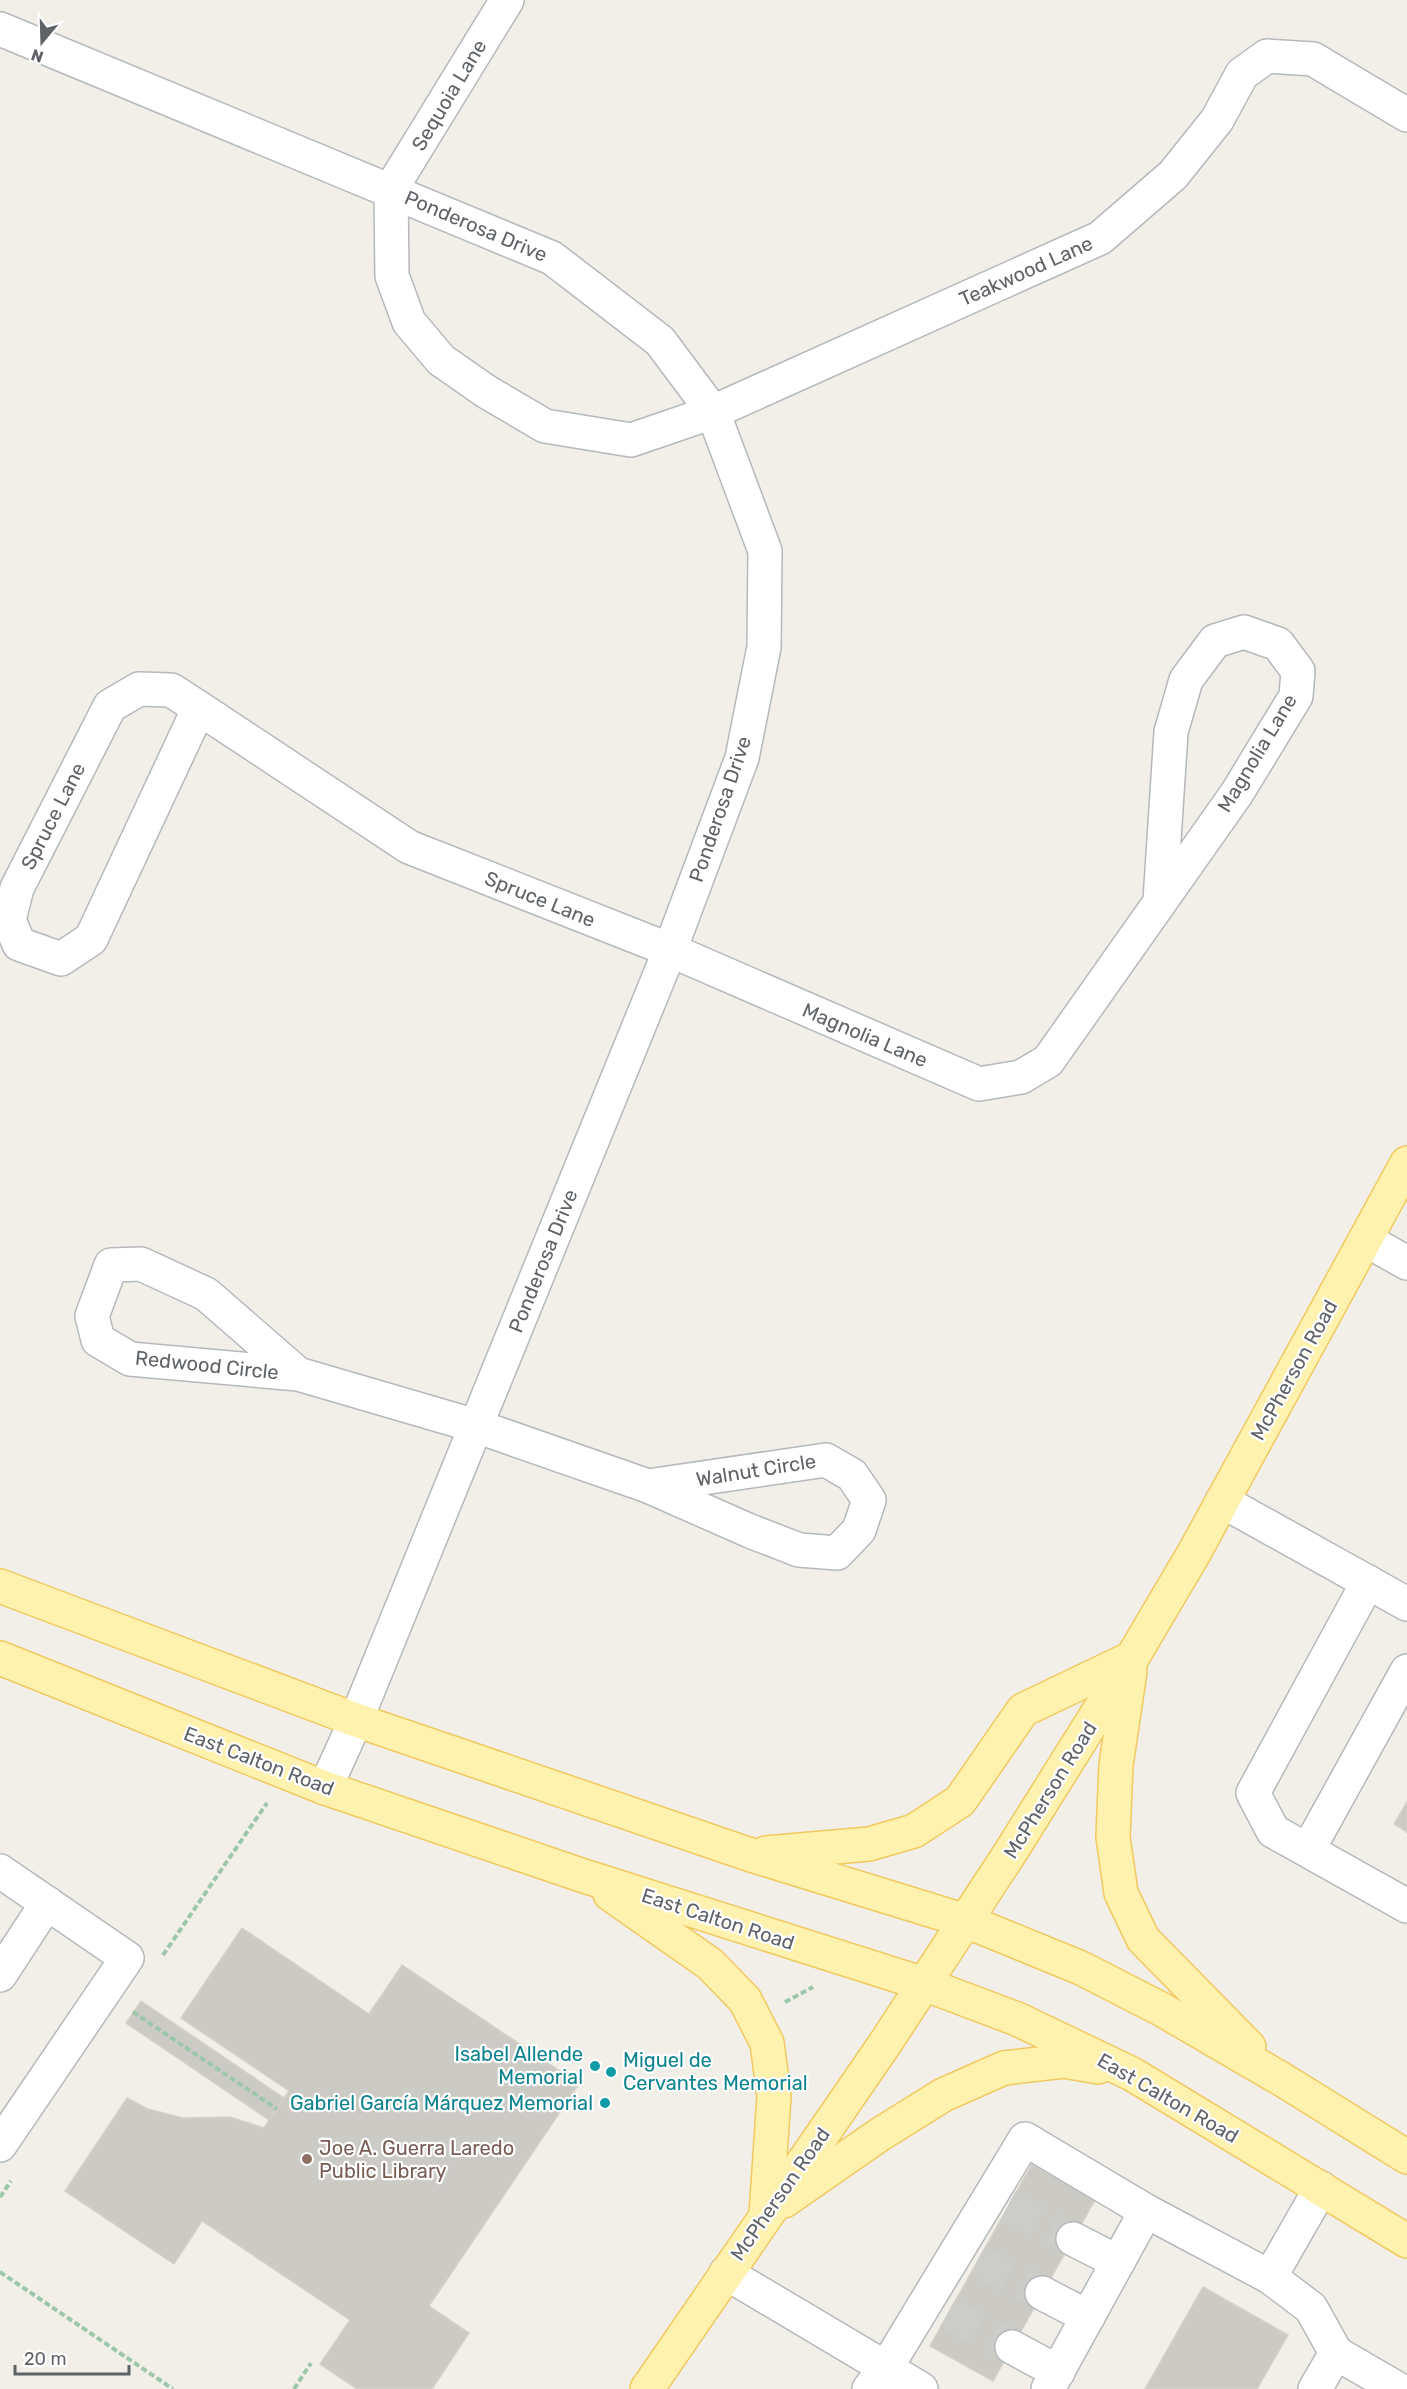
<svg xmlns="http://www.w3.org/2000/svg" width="1407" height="2389" viewBox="0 0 1407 2389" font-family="Rubik,sans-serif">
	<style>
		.building { fill: #cccac5; stroke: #d6d1c6; stroke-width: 1.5 }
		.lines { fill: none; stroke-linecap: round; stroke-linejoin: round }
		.minor-tunnel { stroke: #ccccc8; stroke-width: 33; stroke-dasharray: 33 16; stroke-linecap: butt }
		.minor-casing { stroke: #b5b8bc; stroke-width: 36 }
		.major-casing { stroke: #f2c960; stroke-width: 36 }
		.path { stroke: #9cc7a9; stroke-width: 4; stroke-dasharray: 6 3; stroke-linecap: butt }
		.minor { stroke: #fff; stroke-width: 33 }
		.major { stroke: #fff2af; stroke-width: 33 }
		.culture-dot { fill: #0f9aa8; stroke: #fff; stroke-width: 2 }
		.education-dot { fill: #8d6e63; stroke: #fff; stroke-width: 2 }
		.labels { text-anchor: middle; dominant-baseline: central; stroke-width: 4.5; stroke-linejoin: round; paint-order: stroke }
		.street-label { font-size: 20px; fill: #5f6368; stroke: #fff }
		.culture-label { font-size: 20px; fill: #0d838f; stroke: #fff; text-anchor: end }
		.education-label { font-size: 20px; fill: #785e54; stroke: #fff; text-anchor: start }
	</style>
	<rect width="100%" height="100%" fill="#f1efe8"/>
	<g class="building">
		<polygon points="1407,1802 1407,1832 1394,1824"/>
		<polygon points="242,1928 369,2014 402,1965 579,2084 429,2306 469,2333 432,2389 357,2389 320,2364 350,2320 202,2221 174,2264 65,2191 127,2098 148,2109 183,2118 230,2117 264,2128 269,2120 289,2091 181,2018"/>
		<polygon points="141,2001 284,2098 269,2120 126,2023"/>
		<polygon points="1032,2164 1095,2200 993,2381 930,2346"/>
		<polygon points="1203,2287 1288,2335 1257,2389 1145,2389"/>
	</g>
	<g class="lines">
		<g class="minor-tunnel">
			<polyline points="1008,2206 1073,2239"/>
			<polyline points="978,2261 1042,2293"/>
			<polyline points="948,2313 1012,2347"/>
		</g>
		<g class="minor-casing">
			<g id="minor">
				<polyline points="507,0 391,189 392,276 409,322 441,360 487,392 545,426 631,440 713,412 1100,238 1173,175 1217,120 1242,74 1267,56 1313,59 1407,115"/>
				<polyline points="0,29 552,258 660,341 713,412 765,551 764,647 742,758 670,950 356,1720 325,1788"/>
				<polyline points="199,708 91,939 61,959 19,944 9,920 17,888 110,706 139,689 171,690 199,708 409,847 670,950 979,1084 1021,1077 1048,1061 1237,793 1296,696 1298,671 1278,644 1244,632 1215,641 1186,680 1171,732 1160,901"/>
				<polyline points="1366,1240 1407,1263"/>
				<polyline points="298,1374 206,1294 141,1264 111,1265 92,1316 98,1340 130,1359 298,1374 476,1426 648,1486 750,1531 799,1550 837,1553 859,1530 869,1500 852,1475 826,1460 648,1486"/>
				<polyline points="1222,1501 1407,1604"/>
				<polyline points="1368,1582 1253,1793 1273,1831 1407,1906"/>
				<polyline points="1308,1850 1407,1671"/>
				<polyline points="0,1871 127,1958 0,2145"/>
				<polyline points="0,1975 47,1903"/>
				<polyline points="1073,2239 1118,2262"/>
				<polyline points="726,2273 921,2389"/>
				<polyline points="1270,2277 1321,2188"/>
				<polyline points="1042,2293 1088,2317"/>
				<polyline points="1012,2347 1058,2372"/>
				<polyline points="1336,2353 1398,2389"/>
				<polyline points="869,2389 886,2368 1025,2139 1146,2211"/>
				<polyline points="1048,2389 1146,2211 1270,2277 1311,2308 1336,2353 1315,2389"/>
			</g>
		</g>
		<g class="major-casing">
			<g id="major">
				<polyline points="0,1586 356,1720 748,1854 966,1921 1081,1968 1161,2009 1283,2080 1407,2157"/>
				<polyline points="0,1658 325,1788 584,1876 924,1984 1017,2019 1132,2074 1407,2241"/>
				<polyline points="1130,1671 1116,1765 1113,1837 1121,1893 1143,1939 1249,2047"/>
				<polyline points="766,1853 869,1844 914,1831 960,1801 1023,1710 1132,1658"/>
				<polyline points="610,1894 710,1964 745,2000 767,2043 774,2096 766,2215"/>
				<polyline points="784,2201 879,2135 943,2095 1004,2068 1064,2061 1098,2067"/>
				<polyline points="647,2389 884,2045 1010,1853 1132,1658 1194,1553 1407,1163"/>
			</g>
		</g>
		<g class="path">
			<polyline points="163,1955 267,1803"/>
			<polyline points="785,2002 813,1987"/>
			<polyline points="133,2012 277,2109"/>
			<polyline points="0,2197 11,2181"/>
			<polyline points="0,2272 173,2389"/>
			<polyline points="294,2389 311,2363"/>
		</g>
		<use href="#minor" class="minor"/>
		<use href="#major" class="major"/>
	</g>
	<g class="culture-dot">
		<circle cx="595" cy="2066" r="6"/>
		<circle cx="611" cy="2072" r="6"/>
		<circle cx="605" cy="2103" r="6"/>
	</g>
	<circle class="education-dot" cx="307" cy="2159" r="6"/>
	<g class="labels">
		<g class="street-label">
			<text transform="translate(449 95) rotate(-59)">Sequoia Lane</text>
			<text transform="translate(476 226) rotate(23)">Ponderosa Drive</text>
			<text transform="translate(1026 271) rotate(-24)">Teakwood Lane</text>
			<text transform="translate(1257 753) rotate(-59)">Magnolia Lane</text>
			<text transform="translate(720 809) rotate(-71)">Ponderosa Drive</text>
			<text transform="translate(53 816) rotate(-63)">Spruce Lane</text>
			<text transform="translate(540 899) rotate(22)">Spruce Lane</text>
			<text transform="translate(865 1035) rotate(23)">Magnolia Lane</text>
			<text transform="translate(543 1261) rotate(-68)">Ponderosa Drive</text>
			<text transform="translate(207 1365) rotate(6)">Redwood Circle</text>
			<text transform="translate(1294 1370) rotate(-61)">McPherson Road</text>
			<text transform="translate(756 1470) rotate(-9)">Walnut Circle</text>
			<text transform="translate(259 1761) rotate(21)">East Calton Road</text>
			<text transform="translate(1050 1790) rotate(-58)">McPherson Road</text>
			<text transform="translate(718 1919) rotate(18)">East Calton Road</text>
			<text transform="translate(1168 2098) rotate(30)">East Calton Road</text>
			<text transform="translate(780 2194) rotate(-55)">McPherson Road</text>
		</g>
		<g class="culture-label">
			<text x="583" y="2054">Isabel Allende<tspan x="583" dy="23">Memorial</tspan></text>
			<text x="623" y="2060" text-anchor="start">Miguel de<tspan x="623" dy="23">Cervantes Memorial</tspan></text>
			<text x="593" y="2103">Gabriel García Márquez Memorial</text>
		</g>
		<g class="education-label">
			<text x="319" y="2148">Joe A. Guerra Laredo<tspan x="319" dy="23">Public Library</tspan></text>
		</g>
	</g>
	<g transform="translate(42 42) rotate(199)" stroke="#ffffff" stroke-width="4.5" paint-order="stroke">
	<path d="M0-4.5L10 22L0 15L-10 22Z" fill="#5f6368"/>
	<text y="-9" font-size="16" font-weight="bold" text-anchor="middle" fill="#5f6368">N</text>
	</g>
	<path d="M15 2365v9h114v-9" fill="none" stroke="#5f6368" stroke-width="3"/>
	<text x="24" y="2365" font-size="18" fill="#5f6368" stroke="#ffffff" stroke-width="4.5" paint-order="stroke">20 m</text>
</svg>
